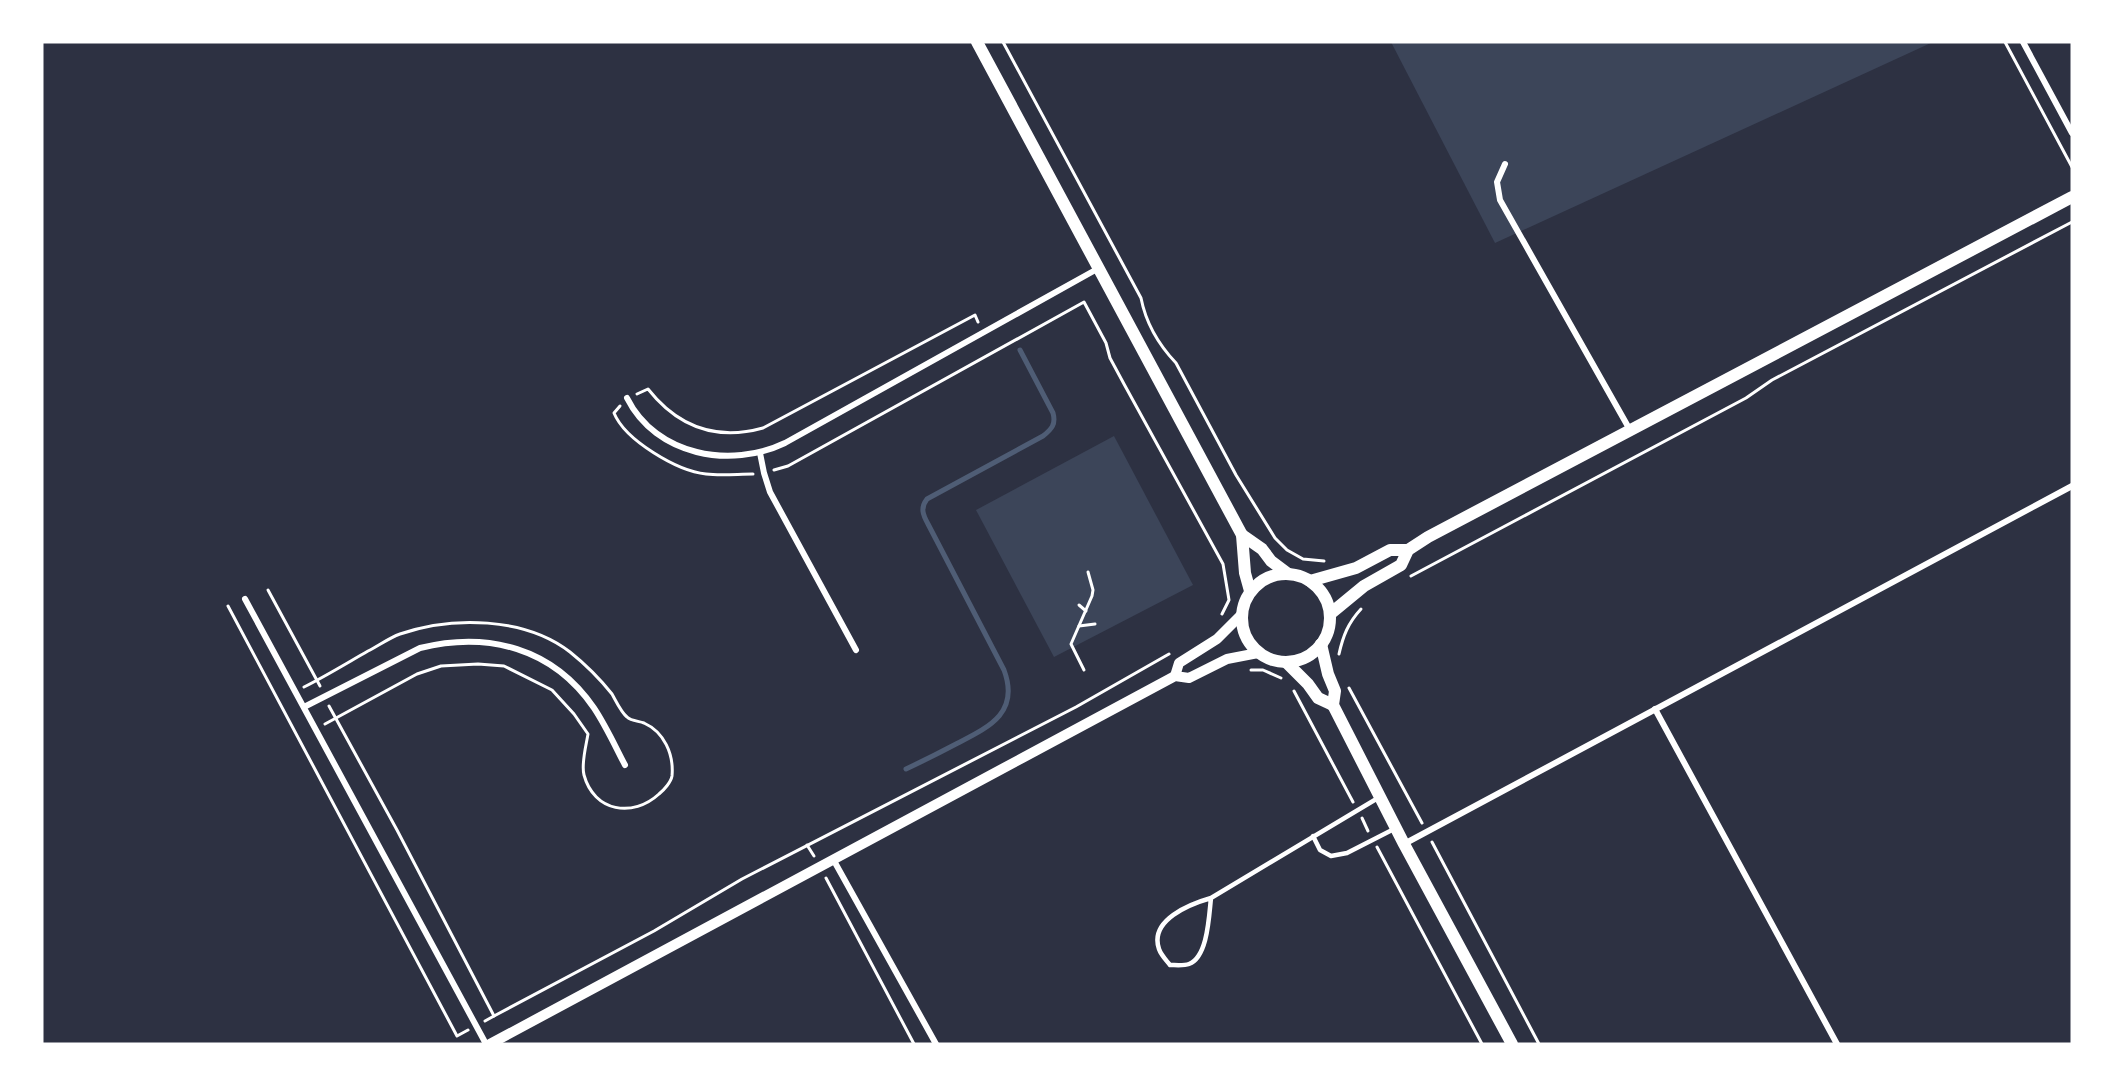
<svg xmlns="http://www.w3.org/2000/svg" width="2114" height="1086" viewBox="0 0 2114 1086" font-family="'Varela Round',sans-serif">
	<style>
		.green { fill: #3c4559 }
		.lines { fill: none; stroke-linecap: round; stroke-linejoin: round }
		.stream { stroke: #4f5d75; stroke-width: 5 }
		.path { stroke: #fff; stroke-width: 3 }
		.service { stroke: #fff; stroke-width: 4.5 }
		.minor { stroke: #fff; stroke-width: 6 }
		.tertiary { stroke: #fff; stroke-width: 10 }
		.secondary { stroke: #fff; stroke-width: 12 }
	</style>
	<rect width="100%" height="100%" fill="#2d3142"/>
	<g class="green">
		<polygon points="1391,42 1933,42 1495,243"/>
		<polygon points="1114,436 1193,585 1054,657 976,510"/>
	</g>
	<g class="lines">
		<path class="stream" d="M906 769C923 761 939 753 956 744 989 727 1020 713 1004 670L928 524C923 515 920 508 927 499L1043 436C1052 429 1056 424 1053 413L1020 350"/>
		<g class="path">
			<path d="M1003 42 1141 298C1146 324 1158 344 1176 363L1236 475 1275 538 1287 550 1303 559 1324 561"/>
			<polyline points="2005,42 2072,167"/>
			<path d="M637 394 648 389C678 427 716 441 763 428L975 315 978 322"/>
			<path d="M620 406 614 413C625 440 677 471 706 474 721 476 738 474 753 474"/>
			<polyline points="774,470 788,466 1084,302 1106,343 1110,358 1124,384 1223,564 1229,600 1222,614"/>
			<polyline points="1411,576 1746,398 1772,380 2072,222"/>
			<polyline points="268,590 320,686"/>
			<polyline points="1079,605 1086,611"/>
			<polyline points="228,606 457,1036 468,1030"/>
			<polyline points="1079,626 1095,624"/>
			<path d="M1339 654C1343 636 1348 623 1361 609"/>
			<polyline points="1084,670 1071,644 1092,596 1093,590 1088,572"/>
			<polyline points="1251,670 1263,670 1281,678"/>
			<path d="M304 687C326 676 347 663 368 651 378 646 389 638 400 634 452 616 525 617 570 652 585 664 600 679 612 694 616 701 621 712 627 717 631 721 639 721 644 723 664 732 674 754 672 776 671 782 664 790 659 794 633 818 594 812 584 775 581 764 586 746 588 734L574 714 552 690 504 666 478 664 441 666 417 674 325 724"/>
			<polyline points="1349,688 1422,823"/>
			<polyline points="1294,691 1353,802"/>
			<polyline points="329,706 397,830 494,1016 485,1021"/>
			<polyline points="1362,818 1368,831"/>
			<polyline points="1432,842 1539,1044"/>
			<polyline points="807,845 814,856"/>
			<polyline points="1377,847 1482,1044"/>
			<polyline points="826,878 914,1044"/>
			<polyline points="494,1016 654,931 742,879 1076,707 1169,654"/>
		</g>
		<g class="service">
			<polyline points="1313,836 1320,850 1331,856 1347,853 1394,829"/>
			<path d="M1211 898C1209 915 1208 957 1189 964 1184 966 1175 965 1170 965 1166 960 1161 955 1159 949 1149 920 1190 904 1211 898L1378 798"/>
		</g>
		<g class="minor">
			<polyline points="2023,42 2072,133"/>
			<polyline points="1505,164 1497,182 1500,200 1630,430"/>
			<path d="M627 398C656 456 731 469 785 443L1099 268"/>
			<polyline points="760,453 764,473 770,492 856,650"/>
			<polyline points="245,599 486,1044"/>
			<path d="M304 707 420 648C488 631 553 648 594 708 606 726 615 746 625 765"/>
			<polyline points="1655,709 1837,1044"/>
			<polyline points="1404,844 2072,486"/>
			<polyline points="833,859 936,1044"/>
		</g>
		<g class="tertiary">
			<polyline points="1175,676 1179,663 1217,639 1241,615"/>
			<polyline points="490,1044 1175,676 1189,678 1227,659 1258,653"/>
		</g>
		<g class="secondary">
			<polyline points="977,42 1242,535 1245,573 1250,591"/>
			<polyline points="1242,535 1262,549 1271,561 1287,573"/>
			<circle cx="1286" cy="618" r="44"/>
			<polyline points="1310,581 1356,568 1390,550 1408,550"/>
			<polyline points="1330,614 1364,586 1401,565 1408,550 1428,537 2072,197"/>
			<polyline points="1321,644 1328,674 1335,691 1333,705 1404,844 1512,1044"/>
			<polyline points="1286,662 1308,684 1318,698 1333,705"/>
		</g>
	</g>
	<rect width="2114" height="1086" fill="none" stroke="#ffffff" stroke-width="87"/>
</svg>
